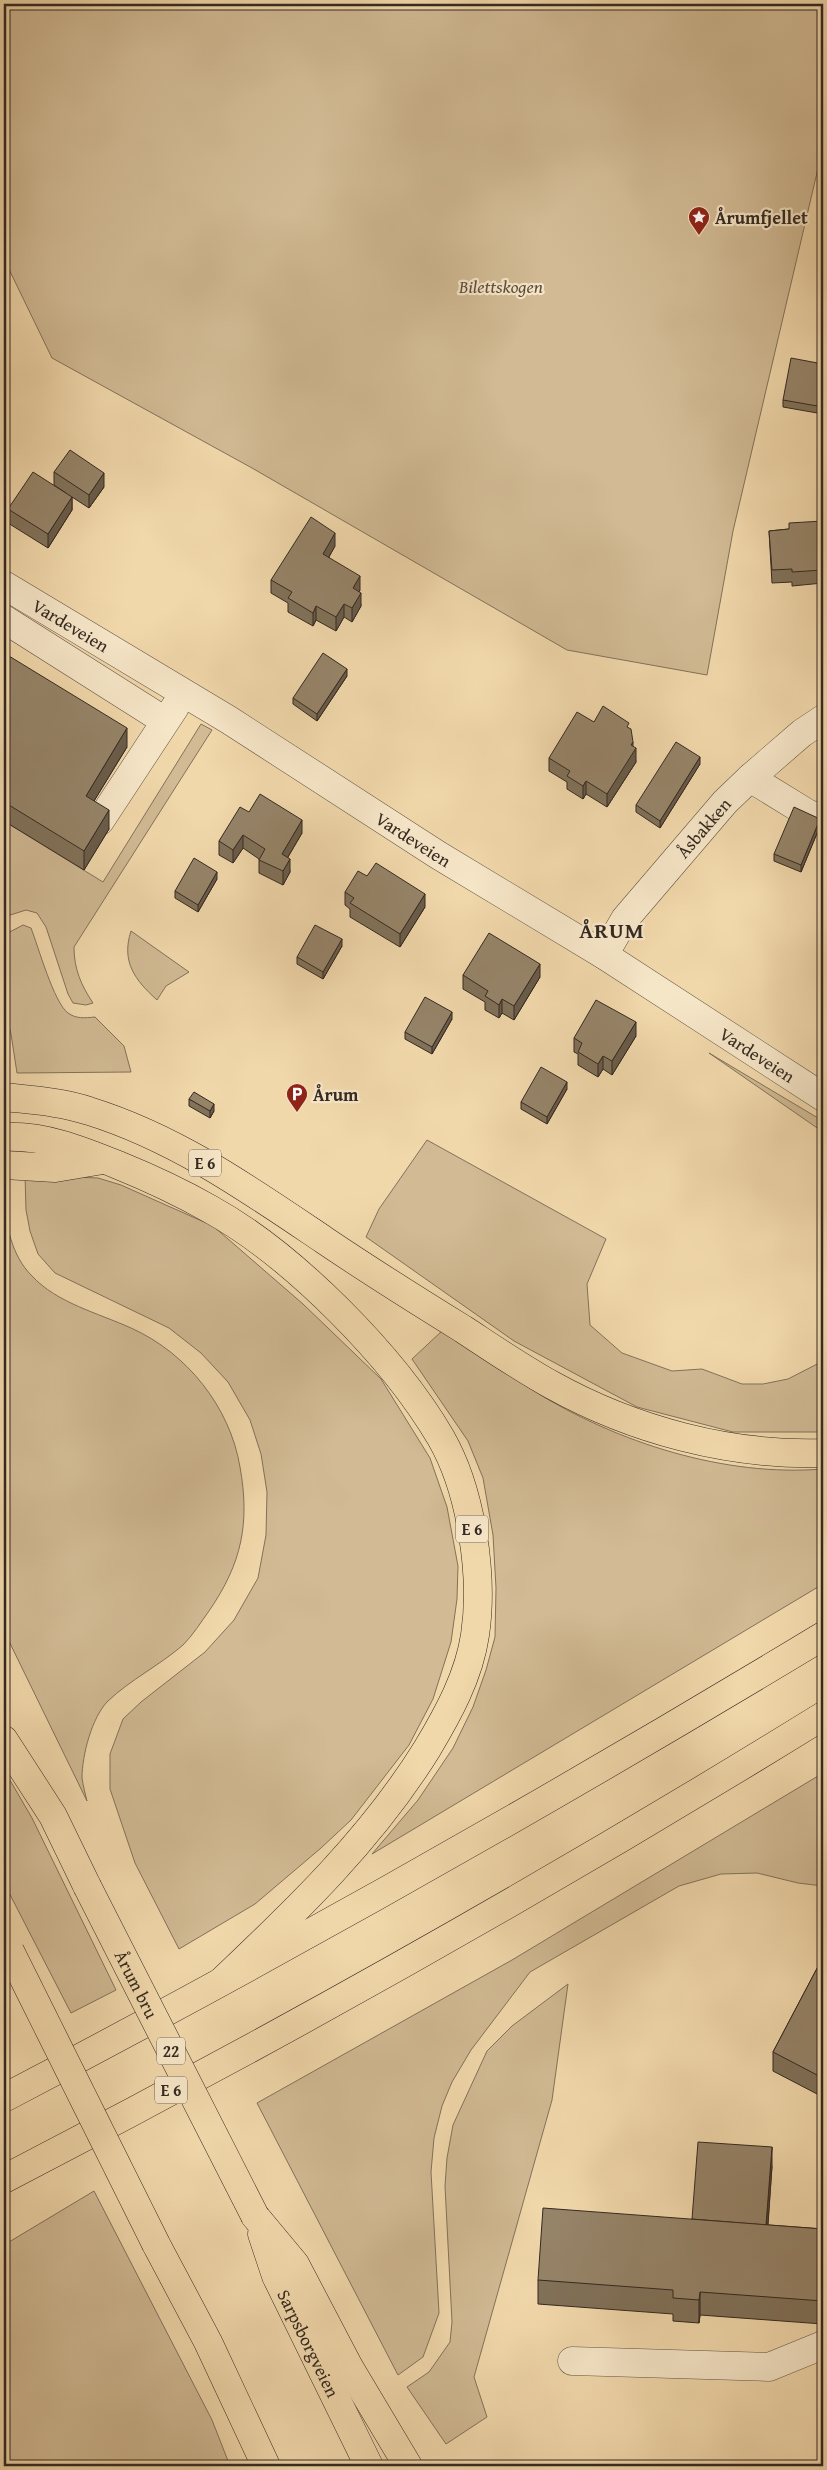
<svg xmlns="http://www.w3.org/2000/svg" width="827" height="2470" viewBox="0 0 827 2470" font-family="'Gentium Book Plus',serif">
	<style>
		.green { fill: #d1ba94; stroke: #82725b }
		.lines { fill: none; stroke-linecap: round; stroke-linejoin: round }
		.minor-casing { stroke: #635544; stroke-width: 29 }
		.highway-casing { stroke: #342922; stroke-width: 29 }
		.minor { stroke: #f6e6c8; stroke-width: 28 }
		.highway { stroke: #f1d8ab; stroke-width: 28 }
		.highway-bridge-casing { stroke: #342922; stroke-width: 29; stroke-linecap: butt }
		.highway-bridge { stroke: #f1d8ab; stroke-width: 28 }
		.wall { fill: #81725a; stroke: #342922 }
		.shaded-wall { fill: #695c4a; stroke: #342922 }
		.building { fill: #968469; stroke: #342922 }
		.labels { text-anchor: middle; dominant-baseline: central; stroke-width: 4.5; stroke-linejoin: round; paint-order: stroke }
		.shield { fill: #f6e6c8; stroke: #6e6254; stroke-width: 1 }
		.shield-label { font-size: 16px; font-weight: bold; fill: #342922 }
		.poi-label { font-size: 18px; font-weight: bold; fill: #342922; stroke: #f6e6c8; text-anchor: start }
		.park-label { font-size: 18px; font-style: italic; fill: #5b4d3e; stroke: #f6e6c8 }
		.street-label { font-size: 18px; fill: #342922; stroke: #f6e6c8 }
		.district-label { font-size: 22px; font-weight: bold; letter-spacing: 1px; fill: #342922; stroke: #f6e6c8 }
	</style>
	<rect width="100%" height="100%" fill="#f1d8ab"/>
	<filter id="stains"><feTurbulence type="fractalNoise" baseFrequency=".004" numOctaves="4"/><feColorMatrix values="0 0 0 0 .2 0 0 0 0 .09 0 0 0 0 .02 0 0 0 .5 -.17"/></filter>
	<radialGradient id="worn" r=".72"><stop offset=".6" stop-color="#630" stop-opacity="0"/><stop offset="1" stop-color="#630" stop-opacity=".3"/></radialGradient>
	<g class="green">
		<polygon points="4,4 823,4 823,147 733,531 707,675 567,650 252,468 52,358 4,259"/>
		<path d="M201 724 212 730 74 947C74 969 81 985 93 1003L86 1005 73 1003 68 994 46 927 37 913 26 910 4 917V821L103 882Z"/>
		<path d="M23 925 31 928C38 946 54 1003 68 1013 76 1019 85 1018 95 1017L124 1046 131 1072 17 1073 11 1034 4 1008V935Z"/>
		<path d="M131 931 189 972 166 986 157 1000C135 980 121 962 131 931Z"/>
		<polygon points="709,1053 823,1121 823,1132"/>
		<polygon points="427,1140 606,1239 587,1284 590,1325 622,1353 672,1371 702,1369 742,1384 763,1384 788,1379 823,1361 823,1432 733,1432 637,1407 514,1341 366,1237 379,1209"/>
		<polygon points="25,1175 98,1178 121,1185 213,1226 303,1304 381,1379 430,1458 447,1507 458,1566 457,1599 451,1642 433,1699 409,1745 351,1820 321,1848 255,1904 179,1949 135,1863 110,1789 110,1754 123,1719 141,1702 205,1652 234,1620 258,1578 266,1535 267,1492 261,1454 250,1420 228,1382 201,1353 169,1328 55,1273 38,1254 30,1231 26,1210"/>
		<path d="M4 1197C6 1225 11 1255 32 1276 57 1303 98 1313 131 1328 187 1353 230 1407 240 1467 250 1523 242 1563 209 1611 201 1622 193 1635 183 1645 160 1665 130 1680 108 1701 92 1717 82 1755 82 1778 83 1785 85 1793 87 1801L4 1631Z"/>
		<path d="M443 1330C473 1351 503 1372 534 1391 618 1443 725 1477 823 1469V1584L372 1854 418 1800 453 1748 473 1707 486 1670 495 1637 496 1588 493 1535 483 1478 468 1441 412 1359Z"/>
		<polygon points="4,1770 32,1818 116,1990 71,2013 4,1883"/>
		<polygon points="823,1773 823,1886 798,1883 757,1873 721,1874 679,1886 530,1972 471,2050 452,2082 442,2106 434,2138 431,2172 439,2313 423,2357 398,2375 257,2103 512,1960"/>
		<polygon points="568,1984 552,2100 474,2377 487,2417 446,2444 407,2387 429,2372 450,2342 452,2322 445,2186 447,2158 453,2125 487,2051 512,2026"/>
		<polygon points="94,2191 212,2420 230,2466 4,2466 4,2245"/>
	</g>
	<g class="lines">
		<g class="minor-casing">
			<g id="minor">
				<path id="s1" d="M4 585 229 720 438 855 604 955 823 1097"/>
				<polyline points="4,619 165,721"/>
				<polyline points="750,778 807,813 823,820"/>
				<polyline points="100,821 175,707"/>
				<path id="s2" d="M604 955 625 919 725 802 750 778 802 733 823 719"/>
				<polyline points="572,2361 769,2367 823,2345"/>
			</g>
		</g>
		<g class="highway-casing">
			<g id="highway">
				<path d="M4 1097C31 1100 63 1102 89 1111 176 1138 250 1190 324 1240 370 1271 416 1300 463 1329 492 1348 521 1368 552 1385 633 1430 730 1456 823 1453"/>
				<path d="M4 1137C44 1135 81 1150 118 1165 150 1178 180 1192 210 1209 293 1255 393 1356 441 1438 471 1490 484 1575 475 1635 469 1676 448 1714 427 1749 372 1838 297 1910 222 1981"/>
				<polyline points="4,1165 55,1168 103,1160"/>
				<polyline points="4,1740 53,1816 87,1886"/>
				<path d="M4 2098C281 1953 555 1798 823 1636"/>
				<path d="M4 2179C283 2035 556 1881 823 1716"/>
				<polyline points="255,2216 295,2264 349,2367 408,2466"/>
				<path id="s3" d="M262 2234 276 2276 369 2466"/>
				<polyline points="156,2244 208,2342 266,2466"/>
			</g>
		</g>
		<use href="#minor" class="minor"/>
		<use href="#highway" class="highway"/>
		<g class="highway-bridge-casing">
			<g id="highway-bridge">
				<path id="s4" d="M87 1886 255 2216"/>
				<polyline points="10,1951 156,2244"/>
			</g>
		</g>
		<use href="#highway-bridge" class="highway-bridge"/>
	</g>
	<g class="wall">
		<polygon points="823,364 823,414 783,407 783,400"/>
		<polygon points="54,472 104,487 89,508 72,497 72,510 48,548 8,523 8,509 66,493 54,485"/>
		<polygon points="823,521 823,583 792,586 792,582 772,583 769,531 789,529"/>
		<polygon points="335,546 329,557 360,590 359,592 361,606 352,622 344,617 336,631 316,620 313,626 288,612 288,603 271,593 271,580"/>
		<polygon points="4,653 127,747 94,801 109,829 84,870 4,821"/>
		<polygon points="347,676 317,721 293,704 293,698"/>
		<polygon points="594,722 629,729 636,762 607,807 586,794 583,799 567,789 567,782 549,771 549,758"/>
		<polygon points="700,764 660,828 636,812 636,805"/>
		<polygon points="249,812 302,833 288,857 290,872 283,885 259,873 259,859 243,848 233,863 219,855 219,841"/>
		<polygon points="820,826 801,872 774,861 774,854"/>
		<polygon points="367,876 425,907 400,947 350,917 350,909 345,905 345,892"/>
		<polygon points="217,879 198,912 175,898 175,891"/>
		<polygon points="342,946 323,979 297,964 297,957"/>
		<polygon points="463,975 540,977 514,1020 502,1013 499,1018 485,1010 485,1002 463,989"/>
		<polygon points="452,1019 432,1054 405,1039 405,1032"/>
		<polygon points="636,1036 612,1075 603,1069 598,1077 578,1065 578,1054 574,1052 574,1038"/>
		<polygon points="567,1089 547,1124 521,1109 521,1102"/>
		<polygon points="189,1099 214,1111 210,1118 189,1106"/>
		<polygon points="823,1957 823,2087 819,2095 773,2071 773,2052"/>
		<polygon points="772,2166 768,2225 823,2229 823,2324 700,2315 699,2323 673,2321 673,2314 538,2304 538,2280 692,2219"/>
	</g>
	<g class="shaded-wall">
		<polygon points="104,473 104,487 89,508 89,495"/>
		<polygon points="72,497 72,510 48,548 48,534"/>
		<polygon points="335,533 335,546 323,567 323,554"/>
		<polygon points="360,576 360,590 353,601 353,588"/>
		<polygon points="361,593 361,606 352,622 352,608"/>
		<polygon points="344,604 344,617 336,631 336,617"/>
		<polygon points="316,606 316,620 313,626 313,613"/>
		<polygon points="347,669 347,676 317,721 317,714"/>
		<polygon points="127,728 127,747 86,814 86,796"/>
		<polygon points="633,742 633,752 636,748 636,762 607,807 607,794"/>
		<polygon points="700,757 700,764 660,828 660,821"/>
		<polygon points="586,781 586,794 583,799 583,786"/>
		<polygon points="109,810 109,829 84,870 84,851"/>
		<polygon points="820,819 820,826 801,872 801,865"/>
		<polygon points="302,820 302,833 282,867 282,854"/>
		<polygon points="243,835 243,848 233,863 233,850"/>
		<polygon points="290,859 290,872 283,885 283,871"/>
		<polygon points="217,872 217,879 198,912 198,905"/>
		<polygon points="425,894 425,907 400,947 400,934"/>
		<polygon points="342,939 342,946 323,979 323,972"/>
		<polygon points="540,964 540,977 514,1020 514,1006"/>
		<polygon points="502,999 502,1013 499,1018 499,1005"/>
		<polygon points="452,1012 452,1019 432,1054 432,1047"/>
		<polygon points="636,1022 636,1036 612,1075 612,1061"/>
		<polygon points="603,1056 603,1069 598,1077 598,1064"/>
		<polygon points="567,1082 567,1089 547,1124 547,1117"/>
		<polygon points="214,1104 214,1111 210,1118 210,1111"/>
		<polygon points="823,2069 823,2087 819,2095 819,2076"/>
		<polygon points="772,2147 772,2166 766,2248 766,2229"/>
		<polygon points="700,2292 700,2315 699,2323 699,2300"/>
	</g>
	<g class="building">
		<polygon points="791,358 823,364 823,407 783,400"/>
		<polygon points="70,450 104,473 89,495 54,472"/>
		<polygon points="33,472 72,497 48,534 8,509"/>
		<polygon points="311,517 335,533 323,554 360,576 353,588 361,593 352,608 344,604 336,617 316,606 313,613 288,598 292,592 271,580"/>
		<polygon points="823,521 823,570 792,572 792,569 772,570 769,531 789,529 789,523"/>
		<polygon points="4,653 127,728 86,796 109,810 84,851 4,802"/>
		<polygon points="323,653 347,669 317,714 293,698"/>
		<polygon points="603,706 629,723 627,727 631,729 633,742 631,745 636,748 607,794 586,781 583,786 567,776 570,771 549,758 577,712 594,722"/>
		<polygon points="676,742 700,757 660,821 636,805"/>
		<polygon points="260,794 302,820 282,854 290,859 283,871 259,860 265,849 243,835 233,850 219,841 240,807 249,812"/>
		<polygon points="794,807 820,819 801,865 774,854"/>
		<polygon points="194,858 217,872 198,905 175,891"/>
		<polygon points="376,863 425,894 400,934 350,903 354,898 345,892 358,871 367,876"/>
		<polygon points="315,925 342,939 323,972 297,957"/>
		<polygon points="489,933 540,964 514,1006 502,999 499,1005 485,996 488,991 463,975"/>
		<polygon points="425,997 452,1012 432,1047 405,1032"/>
		<polygon points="596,1000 636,1022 612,1061 603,1056 598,1064 578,1052 582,1043 574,1038"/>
		<polygon points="541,1067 567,1082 547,1117 521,1102"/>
		<polygon points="194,1092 214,1104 210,1111 189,1099"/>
		<polygon points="823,1957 823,2069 819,2076 773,2052"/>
		<polygon points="698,2142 772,2147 766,2225 692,2219"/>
		<polygon points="543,2208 823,2229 823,2301 700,2292 699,2300 673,2298 673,2290 538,2280"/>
	</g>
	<defs>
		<g id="sight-pin" transform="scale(1.125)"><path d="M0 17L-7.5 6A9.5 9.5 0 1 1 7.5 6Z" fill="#8f2418" stroke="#f6e6c8"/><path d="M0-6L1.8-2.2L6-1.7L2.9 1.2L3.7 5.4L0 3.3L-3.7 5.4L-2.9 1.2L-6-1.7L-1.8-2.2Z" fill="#fff"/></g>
		<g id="parking-pin" transform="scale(1.125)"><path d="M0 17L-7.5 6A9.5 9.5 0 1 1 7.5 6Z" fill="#8f2418" stroke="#f6e6c8"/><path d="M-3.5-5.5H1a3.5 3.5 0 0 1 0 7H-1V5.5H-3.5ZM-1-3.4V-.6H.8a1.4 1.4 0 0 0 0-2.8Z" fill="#fff"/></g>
	</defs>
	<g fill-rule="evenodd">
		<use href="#sight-pin" x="699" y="217"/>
		<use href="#parking-pin" x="297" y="1094"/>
	</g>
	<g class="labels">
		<g class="shield">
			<rect x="189" y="1149.5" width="32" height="27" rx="4"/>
			<rect x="456" y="1515.5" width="32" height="27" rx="4"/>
			<rect x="157" y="2037.5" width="28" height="27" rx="4"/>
			<rect x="155" y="2076.5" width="32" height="27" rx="4"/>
		</g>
		<g class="shield-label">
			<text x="205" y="1163">E 6</text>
			<text x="472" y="1529">E 6</text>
			<text x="171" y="2051">22</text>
			<text x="171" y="2090">E 6</text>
		</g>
		<g class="poi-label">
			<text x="715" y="217">Årumfjellet</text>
			<text x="313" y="1094">Årum</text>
		</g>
		<g class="park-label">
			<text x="501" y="286">Bilettskogen</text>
		</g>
		<g class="street-label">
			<text stroke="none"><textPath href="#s1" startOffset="78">Vardeveien</textPath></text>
			<text stroke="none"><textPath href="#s2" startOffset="162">Åsbakken</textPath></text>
			<text stroke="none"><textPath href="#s1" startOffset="482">Vardeveien</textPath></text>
			<text stroke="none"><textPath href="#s1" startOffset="888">Vardeveien</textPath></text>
			<text stroke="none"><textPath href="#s4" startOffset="110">Årum bru</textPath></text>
			<text stroke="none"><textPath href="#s3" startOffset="119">Sarpsborgveien</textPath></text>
		</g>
		<g class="district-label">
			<text x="612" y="930">ÅRUM</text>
		</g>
	</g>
	<rect width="827" height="2470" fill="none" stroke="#f1d8ab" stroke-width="20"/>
	<rect x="5" y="5" width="817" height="2460" fill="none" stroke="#342922" stroke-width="2.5"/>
	<rect x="10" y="10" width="807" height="2450" fill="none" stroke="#342922"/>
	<rect width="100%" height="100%" filter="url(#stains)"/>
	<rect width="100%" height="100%" fill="url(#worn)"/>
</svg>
